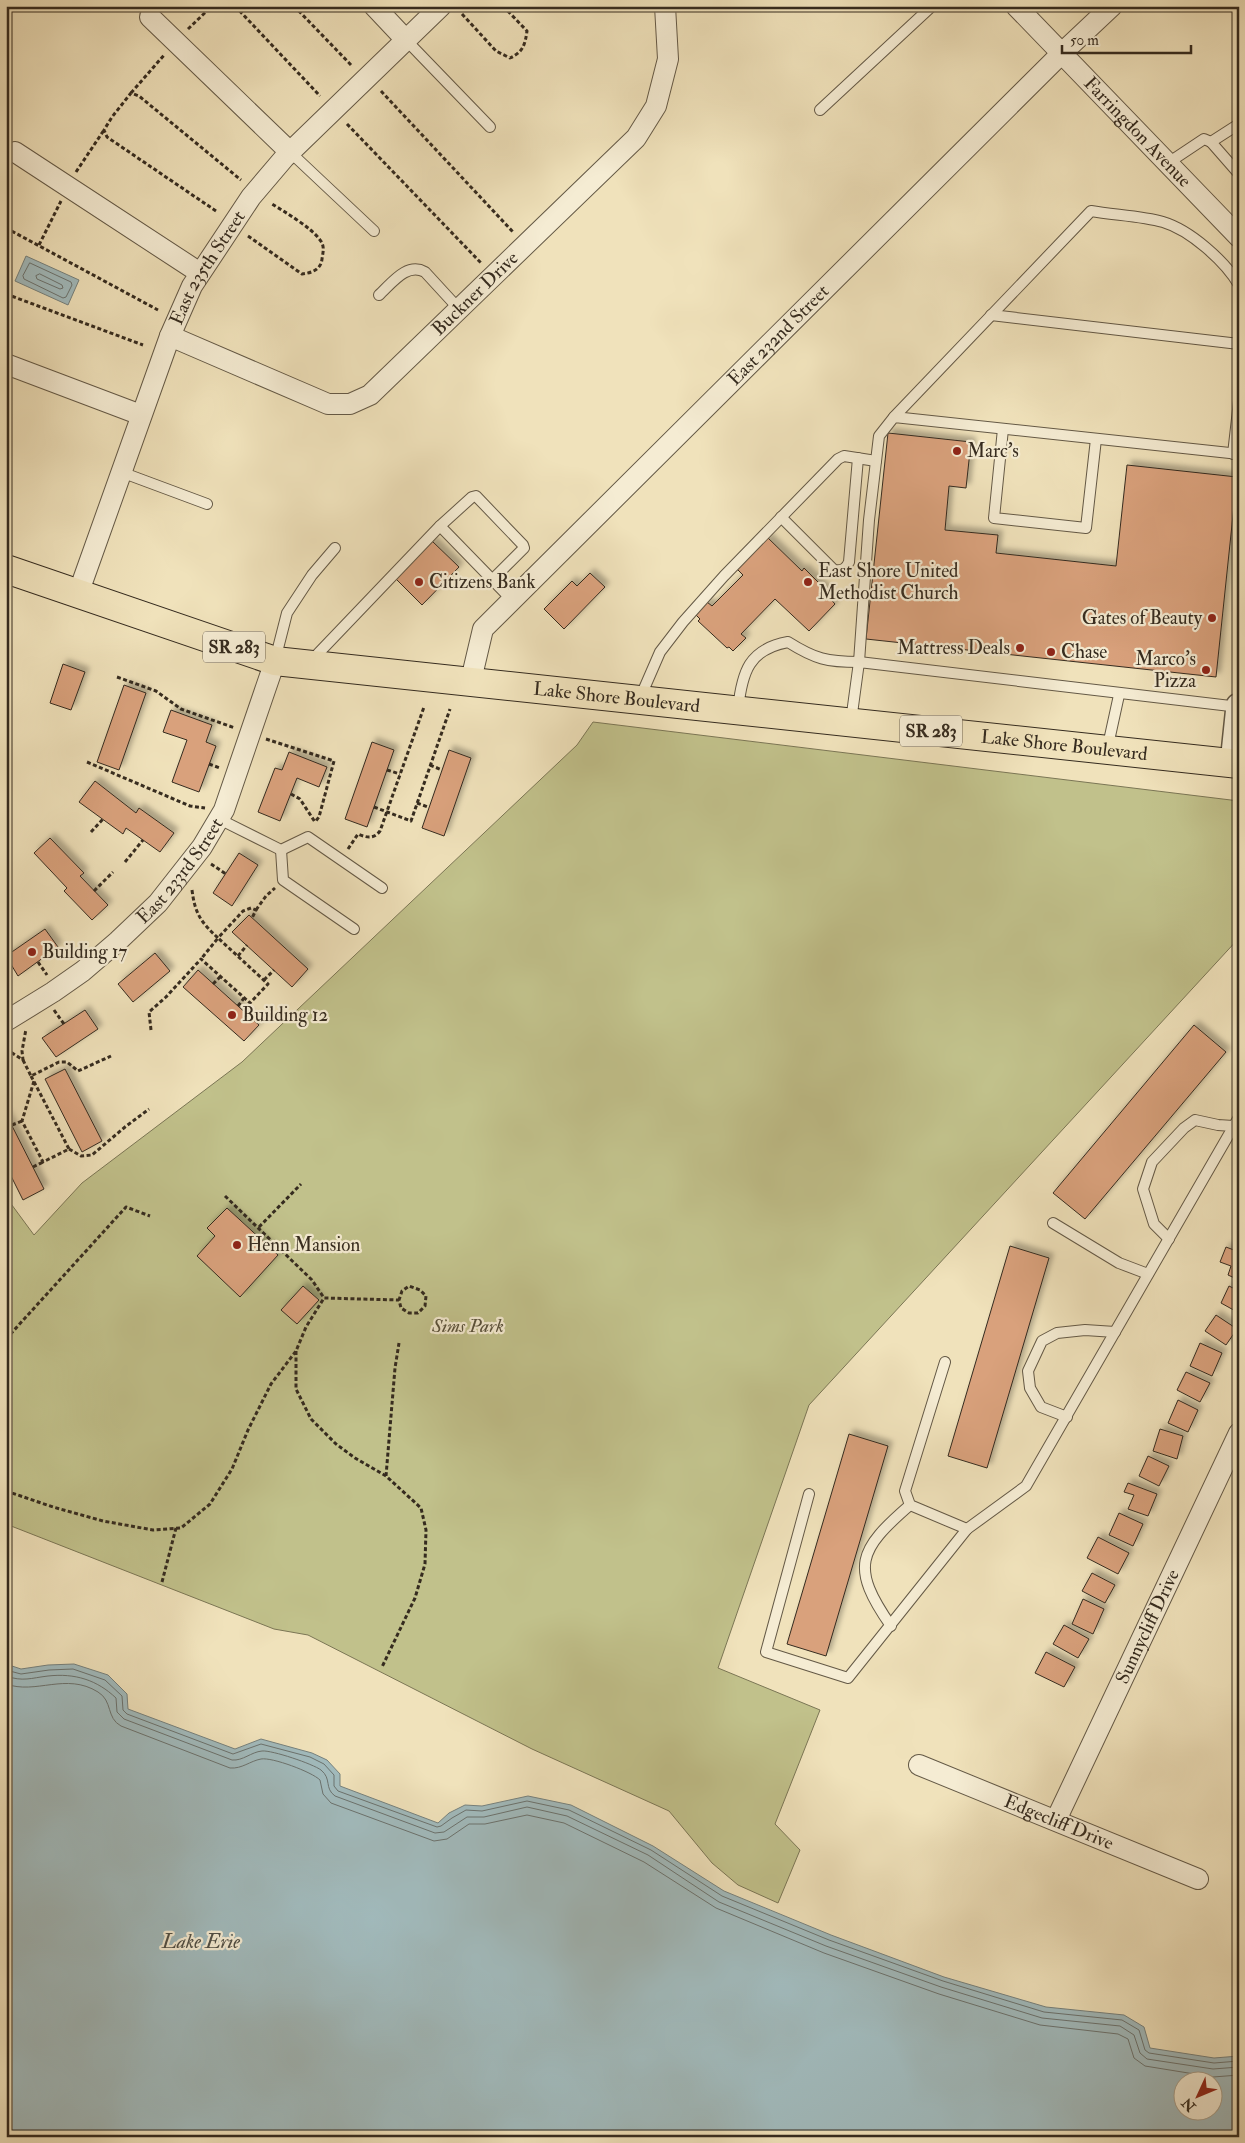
<svg xmlns="http://www.w3.org/2000/svg" width="1245" height="2143" viewBox="0 0 1245 2143" font-family="'IM FELL Double Pica',serif">
	<style>
		.green { fill: #c1c18b; stroke: #7b7655 }
		.water { fill: #a1babc; stroke: #76817d; fill-rule: evenodd }
		.lines { fill: none; stroke-linecap: round; stroke-linejoin: round }
		.shore { stroke: #6b726e; stroke-width: 1 }
		.building { fill: #d9a17c; stroke: #352b1f; filter: url(#shadow) }
		.service-casing { stroke: #645946; stroke-width: 12 }
		.minor-casing { stroke: #645946; stroke-width: 22 }
		.tertiary-casing { stroke: #645946; stroke-width: 28 }
		.primary-casing { stroke: #352b1f; stroke-width: 30 }
		.path { stroke: #352b1f; stroke-width: 3; stroke-dasharray: 4 2.5; stroke-linecap: butt }
		.service { stroke: #f5ecd3; stroke-width: 10 }
		.minor { stroke: #f5ecd3; stroke-width: 20 }
		.tertiary { stroke: #f5ecd3; stroke-width: 25 }
		.primary { stroke: #f0e2bb; stroke-width: 28 }
		.poi-dot { fill: #8f2418; stroke: #f5ecd3; stroke-width: 2 }
		.labels { text-anchor: middle; dominant-baseline: central; stroke-width: 4.5; stroke-linejoin: round; paint-order: stroke }
		.shield { fill: #f5ecd3; stroke: #6f6555; stroke-width: 1 }
		.shield-label { font-size: 18px; font-weight: bold; fill: #352b1f }
		.street-label { font-size: 19px; fill: #352b1f; stroke: #f5ecd3 }
		.poi-label { font-size: 19px; fill: #352b1f; stroke: #f5ecd3; text-anchor: start }
		.park-label { font-size: 19px; font-style: italic; fill: #58503a; stroke: #f5ecd3 }
		.water-label { font-size: 20px; font-style: italic; fill: #504f46; stroke: #f5ecd3 }
	</style>
	<defs>
		<filter id="shadow"><feDropShadow dx="4.5" dy="-4.5" stdDeviation="2.5" flood-color="#0004"/></filter>
	</defs>
	<rect width="100%" height="100%" fill="#f0e2bb"/>
	<filter id="stains"><feTurbulence type="fractalNoise" baseFrequency=".004" numOctaves="4"/><feColorMatrix values="0 0 0 0 .2 0 0 0 0 .09 0 0 0 0 .02 0 0 0 .5 -.17"/></filter>
	<radialGradient id="worn" r=".72"><stop offset=".6" stop-color="#630" stop-opacity="0"/><stop offset="1" stop-color="#630" stop-opacity=".3"/></radialGradient>
	<polygon class="green" points="593,722 1239,801 1239,938 809,1405 718,1668 820,1710 775,1824 800,1850 778,1903 738,1885 712,1863 669,1811 532,1749 308,1635 274,1629 6,1524 6,1197 34,1235 82,1183 242,1062 577,745"/>
	<g class="water">
		<polygon points="26,256 79,280 68,305 15,281"/>
		<path d="M6 1664 21 1669 48 1665 74 1664 108 1675 127 1694 128 1709 235 1749 261 1739 312 1753 327 1760 340 1774V1786L438 1823 449 1813 465 1805 482 1806 528 1796 571 1805 653 1846 724 1891 831 1935 944 1977 1046 2007 1124 2015 1144 2027 1150 2048 1214 2058 1239 2056V2137H6ZM1182 2080H1212V2110H1182Z"/>
	</g>
	<g class="lines">
		<g class="shore">
			<polygon points="30,263 71,282 72,285 66,297 63,298 24,279 23,276"/>
			<polygon points="40,274 62,285 63,288 60,289 37,279 36,276"/>
			<polyline points="6,1670 21,1674 49,1670 73,1669 105,1680 122,1696 123,1710 127,1714 233,1754 261,1744 310,1757 324,1764 334,1775 334,1786 338,1791 437,1827 441,1826 452,1818 466,1810 482,1811 527,1801 569,1810 651,1850 722,1896 829,1940 943,1981 1044,2012 1122,2020 1139,2030 1145,2050 1149,2053 1214,2063 1239,2061"/>
			<path d="M6 1676C23 1682 31 1678 48 1676 75 1673 97 1680 116 1698L117 1712 124 1719 232 1760C243 1761 251 1752 262 1751 272 1750 313 1764 321 1770 332 1779 324 1788 335 1796L435 1833 444 1832 467 1817H484L527 1807 567 1816 648 1855 719 1902 826 1946 941 1987 1042 2018 1120 2026 1134 2035 1140 2053 1147 2059 1213 2069 1239 2067"/>
			<path d="M6 1684C36 1695 66 1672 98 1692 113 1701 106 1718 121 1726L230 1768C242 1769 250 1761 261 1759 272 1757 312 1772 320 1780L323 1794 331 1803 434 1841 447 1839 469 1824H485L527 1815 564 1823 644 1862 716 1908 824 1953 939 1994 1040 2025 1118 2034 1128 2039 1134 2058 1145 2066 1213 2077 1239 2075"/>
		</g>
	</g>
	<g class="building">
		<polygon points="888,433 971,442 966,488 949,486 945,530 998,535 996,553 1116,566 1127,465 1237,477 1216,677 866,639"/>
		<polygon points="767,537 802,571 804,568 829,593 827,595 835,604 809,631 775,599 741,634 746,638 733,651 729,647 727,648 698,621 700,619 695,614 707,602 712,606 743,575 736,568"/>
		<polygon points="432,541 459,567 422,605 395,578"/>
		<polygon points="590,573 605,587 564,629 544,609 572,581 577,586"/>
		<polygon points="63,664 85,672 71,710 50,703"/>
		<polygon points="124,685 146,693 119,770 97,762"/>
		<polygon points="171,710 212,725 206,742 216,746 199,792 172,782 187,740 163,732"/>
		<polygon points="372,742 394,750 367,827 345,819"/>
		<polygon points="449,750 471,758 444,836 422,828"/>
		<polygon points="289,752 327,767 319,787 297,778 280,821 258,812 275,768 282,770"/>
		<polygon points="95,781 136,813 139,808 174,833 160,852 126,828 123,834 79,802"/>
		<polygon points="50,838 84,873 80,876 108,905 92,920 64,891 67,888 34,853"/>
		<polygon points="239,853 258,865 232,906 213,893"/>
		<polygon points="249,915 308,969 292,987 232,932"/>
		<polygon points="45,929 58,947 18,976 6,956"/>
		<polygon points="155,953 170,971 133,1002 118,984"/>
		<polygon points="198,970 259,1025 244,1041 183,987"/>
		<polygon points="85,1010 98,1029 56,1057 42,1038"/>
		<polygon points="1194,1025 1226,1052 1085,1219 1053,1193"/>
		<polygon points="65,1069 102,1141 82,1152 45,1079"/>
		<polygon points="6,1114 44,1189 23,1200 6,1166"/>
		<polygon points="227,1208 278,1255 240,1297 197,1256 215,1236 207,1228"/>
		<polygon points="1010,1246 1049,1258 987,1468 948,1456"/>
		<polygon points="1226,1247 1239,1252 1239,1280 1228,1275 1231,1266 1220,1262"/>
		<polygon points="303,1286 319,1300 297,1324 281,1310"/>
		<polygon points="1229,1286 1239,1291 1239,1313 1221,1303"/>
		<polygon points="1216,1315 1237,1329 1226,1345 1205,1331"/>
		<polygon points="1200,1343 1222,1353 1212,1376 1190,1366"/>
		<polygon points="1186,1372 1210,1383 1200,1402 1177,1390"/>
		<polygon points="1178,1400 1198,1410 1188,1432 1168,1423"/>
		<polygon points="1160,1429 1183,1436 1177,1459 1153,1451"/>
		<polygon points="849,1434 888,1446 826,1656 787,1644"/>
		<polygon points="1148,1456 1169,1466 1159,1486 1139,1476"/>
		<polygon points="1128,1483 1157,1494 1148,1516 1128,1509 1134,1495 1124,1492"/>
		<polygon points="1119,1513 1143,1524 1133,1546 1109,1535"/>
		<polygon points="1098,1537 1129,1553 1118,1574 1087,1558"/>
		<polygon points="1092,1573 1115,1585 1105,1603 1082,1591"/>
		<polygon points="1083,1599 1104,1609 1093,1634 1072,1624"/>
		<polygon points="1064,1625 1089,1639 1078,1658 1053,1644"/>
		<polygon points="1046,1652 1075,1667 1064,1687 1035,1673"/>
	</g>
	<g class="lines">
		<g class="service-casing">
			<g id="service">
				<polyline points="406,40 490,127"/>
				<polyline points="820,110 932,6"/>
				<polyline points="1211,142 1239,124"/>
				<polyline points="290,152 374,231"/>
				<polyline points="1168,163 1204,139 1211,142 1239,174"/>
				<path d="M379 295C392 283 407 262 425 272L459 309"/>
				<polyline points="991,315 1239,344"/>
				<path d="M894 417 1091 211C1113 215 1142 216 1163 222 1190 230 1225 261 1239 285"/>
				<polyline points="1003,429 994,518 1086,528 1096,439"/>
				<polyline points="1233,454 1239,401"/>
				<polyline points="121,472 207,504"/>
				<path d="M781 517 834 570C842 571 846 569 849 562L858 458"/>
				<polyline points="440,526 512,600"/>
				<polyline points="275,660 287,613 312,575 335,548"/>
				<polyline points="310,662 440,526 472,497 476,496 523,545 524,548 492,580"/>
				<polyline points="640,698 660,652 683,622 724,576 838,459 844,456 876,461"/>
				<path d="M738 709C742 672 749 649 788 642 815 659 827 662 859 662L869 520 879 436 894 417 1239 454"/>
				<polyline points="851,721 859,662 1239,707"/>
				<polyline points="1107,750 1119,695"/>
				<polyline points="219,819 281,850 308,837 382,888"/>
				<polyline points="281,850 283,880 354,929"/>
				<polyline points="1053,1223 1119,1263 1148,1274"/>
				<polyline points="1169,1239 1154,1224 1143,1189 1152,1162 1184,1128 1195,1120 1218,1125 1233,1126"/>
				<polyline points="945,1362 905,1491 910,1505 967,1529"/>
				<polyline points="1067,1417 1041,1407 1030,1388 1028,1371 1042,1341 1057,1333 1085,1330 1115,1332"/>
				<polyline points="809,1494 766,1652 848,1678 967,1529 1026,1486 1239,1117"/>
				<path d="M891 1626C850 1567 858 1550 910 1505"/>
			</g>
		</g>
		<g class="minor-casing">
			<g id="minor">
				<polyline points="374,6 406,40"/>
				<path id="s1" d="M1016 6 1239 237"/>
				<polyline points="150,17 290,152"/>
				<polyline points="15,152 200,273"/>
				<path id="s2" d="M170 336 328 404H350L370 395 636 138 656 106 668 59 665 6"/>
				<polyline points="6,364 141,415"/>
				<path id="s3" d="M78 594 170 336 192 286 251 197 285 157 441 6"/>
				<path id="s4" d="M471 680 483 629 1062 53 1112 6"/>
				<path id="s5" d="M6 1021 53 992 83 971 118 941 158 903 202 847 224 810 275 661"/>
				<path id="s6" d="M919 1765 1198 1879"/>
				<path id="s7" d="M1056 1820 1239 1433"/>
			</g>
		</g>
		<g class="tertiary-casing">
			<polyline id="tertiary" points="1233,763 1239,706"/>
		</g>
		<g class="primary-casing">
			<g id="primary">
				<path id="s8" d="M6 569 275 661 1239 764"/>
			</g>
		</g>
		<g class="path">
			<polyline points="235,6 320,96"/>
			<polyline points="294,6 352,66"/>
			<path d="M462 14 496 51 510 58C523 52 525 45 527 31L503 6"/>
			<polyline points="188,29 212,6"/>
			<polyline points="381,91 513,232"/>
			<polyline points="131,93 165,54"/>
			<polyline points="347,124 482,264"/>
			<polyline points="76,172 104,130"/>
			<polyline points="216,211 107,137 104,130 112,117 131,93 139,96 241,180"/>
			<polyline points="6,228 158,310"/>
			<path d="M248 236 302 274C311 273 321 270 322 259 323 252 325 246 320 240 312 228 285 212 272 204"/>
			<polyline points="39,245 61,201"/>
			<polyline points="6,294 143,345"/>
			<polyline points="117,677 156,691 181,709 235,728"/>
			<polyline points="266,739 334,761 319,817 315,822"/>
			<polyline points="87,762 190,806 205,808"/>
			<polyline points="209,764 220,768"/>
			<polyline points="430,765 442,770"/>
			<polyline points="387,770 400,774"/>
			<polyline points="291,794 300,799 315,822"/>
			<polyline points="417,803 428,807"/>
			<polyline points="374,807 411,821 450,709"/>
			<polyline points="91,832 103,819"/>
			<path d="M348 849 358 834C367 838 374 839 380 831L424 707"/>
			<polyline points="125,862 143,840"/>
			<polyline points="211,864 226,874"/>
			<path d="M192 890C195 914 201 922 218 938L243 911 251 908 256 910 252 918"/>
			<polyline points="94,891 113,872"/>
			<polyline points="256,910 266,896 275,888"/>
			<polyline points="238,956 247,945"/>
			<polyline points="38,962 47,975"/>
			<polyline points="264,980 274,970"/>
			<polyline points="213,984 220,977"/>
			<polyline points="238,1006 244,998"/>
			<polyline points="54,1010 64,1024"/>
			<polyline points="151,1030 149,1012 166,997 201,959 250,1003 268,984 218,938 201,959"/>
			<polyline points="6,1049 23,1060 22,1051 26,1029"/>
			<polyline points="23,1060 31,1076 59,1062 67,1062 78,1071 111,1056"/>
			<polyline points="31,1076 69,1149 43,1162 22,1121 34,1081"/>
			<polyline points="12,1125 22,1121"/>
			<polyline points="69,1149 81,1156 92,1155 125,1127 149,1109"/>
			<polyline points="33,1167 43,1162"/>
			<polyline points="225,1196 312,1280 324,1298 399,1300 401,1308 409,1313 418,1313 425,1306 426,1296 420,1290 409,1286 402,1291 399,1300"/>
			<polyline points="259,1227 301,1184"/>
			<polyline points="6,1339 126,1207 150,1216"/>
			<polyline points="296,1351 296,1389 311,1419 336,1444 355,1458 386,1476 421,1508 426,1530 425,1564 415,1598 382,1667"/>
			<polyline points="386,1476 395,1368 399,1343"/>
			<polyline points="6,1491 53,1507 103,1521 153,1530 181,1528 210,1504 232,1469 248,1430 271,1384 296,1351 306,1327 324,1298"/>
			<polyline points="162,1582 176,1528"/>
		</g>
		<use href="#service" class="service"/>
		<use href="#minor" class="minor"/>
		<use href="#tertiary" class="tertiary"/>
		<use href="#primary" class="primary"/>
	</g>
	<g class="poi-dot">
		<circle cx="957" cy="451" r="5"/>
		<circle cx="419" cy="582" r="5"/>
		<circle cx="808" cy="582" r="5"/>
		<circle cx="1212" cy="618" r="5"/>
		<circle cx="1020" cy="648" r="5"/>
		<circle cx="1051" cy="652" r="5"/>
		<circle cx="1206" cy="670" r="5"/>
		<circle cx="32" cy="952" r="5"/>
		<circle cx="232" cy="1015" r="5"/>
		<circle cx="237" cy="1245" r="5"/>
	</g>
	<g class="labels">
		<g class="shield">
			<rect x="203" y="631.5" width="62" height="31" rx="4"/>
			<rect x="900" y="715.5" width="62" height="31" rx="4"/>
		</g>
		<g class="shield-label">
			<text x="234" y="647">SR 283</text>
			<text x="931" y="731">SR 283</text>
		</g>
		<g class="street-label">
			<text stroke="none"><textPath href="#s1" startOffset="175">Farringdon Avenue</textPath></text>
			<text stroke="none"><textPath href="#s3" startOffset="352">East 235th Street</textPath></text>
			<text stroke="none"><textPath href="#s2" startOffset="362">Buckner Drive</textPath></text>
			<text stroke="none"><textPath href="#s4" startOffset="469">East 232nd Street</textPath></text>
			<text stroke="none"><textPath href="#s8" startOffset="628">Lake Shore Boulevard</textPath></text>
			<text stroke="none"><textPath href="#s8" startOffset="1078">Lake Shore Boulevard</textPath></text>
			<text stroke="none"><textPath href="#s5" startOffset="232">East 233rd Street</textPath></text>
			<text stroke="none"><textPath href="#s7" startOffset="214">Sunnycliff Drive</textPath></text>
			<text stroke="none"><textPath href="#s6" startOffset="151">Edgecliff Drive</textPath></text>
		</g>
		<g class="poi-label">
			<text x="967" y="451">Marc's</text>
			<text x="818" y="571">East Shore United<tspan x="818" dy="22">Methodist Church</tspan></text>
			<text x="429" y="582">Citizens Bank</text>
			<text x="1202" y="618" text-anchor="end">Gates of Beauty</text>
			<text x="1010" y="648" text-anchor="end">Mattress Deals</text>
			<text x="1061" y="652">Chase</text>
			<text x="1196" y="659" text-anchor="end">Marco's<tspan x="1196" dy="22">Pizza</tspan></text>
			<text x="42" y="952">Building 17</text>
			<text x="242" y="1015">Building 12</text>
			<text x="247" y="1245">Henn Mansion</text>
		</g>
		<g class="park-label">
			<text x="468" y="1326">Sims Park</text>
		</g>
		<g class="water-label">
			<text x="201" y="1941">Lake Erie</text>
		</g>
	</g>
	<rect width="1245" height="2143" fill="none" stroke="#f0e2bb" stroke-width="25"/>
	<rect x="8" y="8" width="1230" height="2128" fill="none" stroke="#352b1f" stroke-width="2.5"/>
	<rect x="12" y="12" width="1220" height="2118" fill="none" stroke="#352b1f"/>
	<g transform="translate(1198 2096) rotate(226)"><circle r="24" fill="#f5ecd3" stroke="#a89f8b"/>
	<path d="M0-4L9 19L0 12L-9 19Z" fill="#8f2418"/>
	<text y="-8" font-size="14" font-weight="bold" text-anchor="middle" fill="#352b1f">N</text>
	</g>
	<path d="M1062 45v8h129v-8" fill="none" stroke="#352b1f" stroke-width="2.5"/>
	<text x="1070" y="45" font-size="15" fill="#352b1f" stroke="#f5ecd3" stroke-width="4" paint-order="stroke">50 m</text>
	<rect width="100%" height="100%" filter="url(#stains)"/>
	<rect width="100%" height="100%" fill="url(#worn)"/>
</svg>
